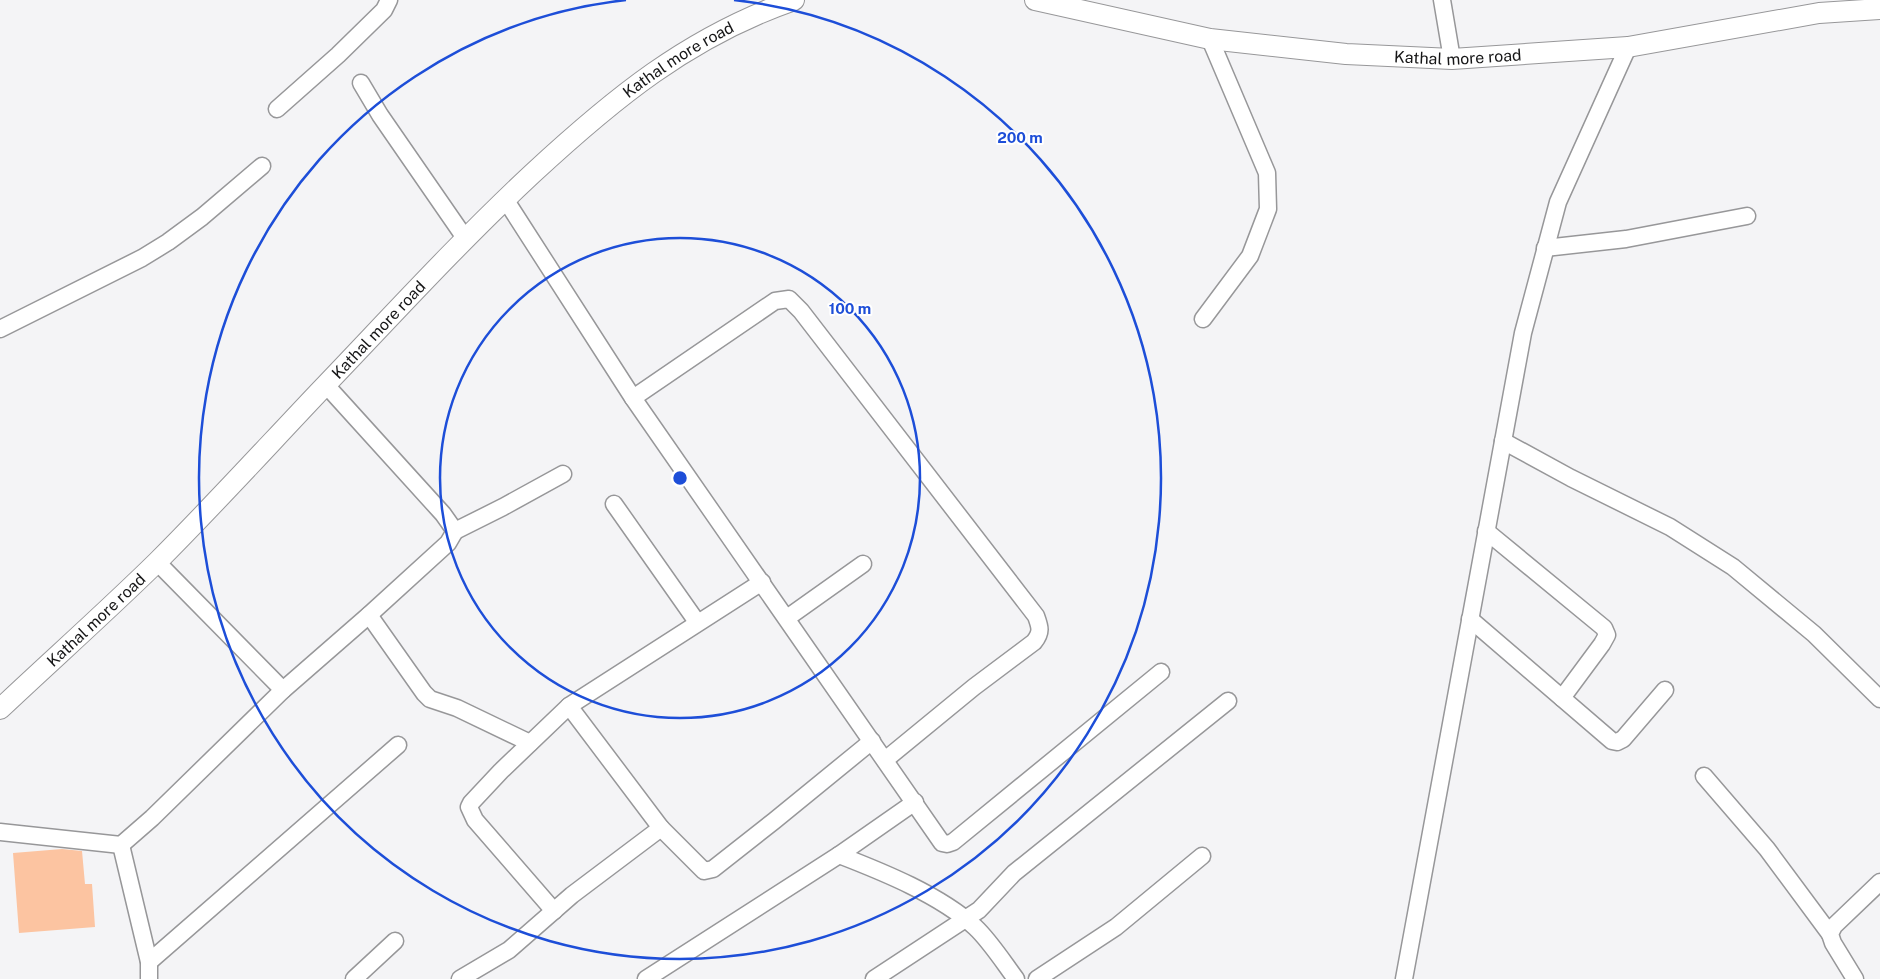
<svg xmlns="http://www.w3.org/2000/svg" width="1880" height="979" viewBox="0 0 1880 979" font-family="'Public Sans',sans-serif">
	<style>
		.building { fill: #fcc4a1 }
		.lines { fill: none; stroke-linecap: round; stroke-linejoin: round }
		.minor-casing { stroke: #979799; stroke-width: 19 }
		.major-casing { stroke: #979799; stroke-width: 22 }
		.minor { stroke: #fff; stroke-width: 16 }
		.major { stroke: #fff; stroke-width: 20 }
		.ring { fill: none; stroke: #1d4ed8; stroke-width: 2.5 }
		.labels { text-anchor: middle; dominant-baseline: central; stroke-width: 4; stroke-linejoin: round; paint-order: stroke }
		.street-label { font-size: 16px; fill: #161617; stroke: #fff }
		.centre { fill: #1d4ed8; stroke: #fff; stroke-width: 2.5 }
		.ring-label { font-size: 15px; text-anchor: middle; font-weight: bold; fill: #1d4ed8; stroke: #fff; stroke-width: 4; stroke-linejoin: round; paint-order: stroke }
	</style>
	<rect width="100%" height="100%" fill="#f4f4f6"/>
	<polygon class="building" points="62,849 82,851 85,884 92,884 95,927 19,933 13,853"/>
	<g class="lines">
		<g class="minor-casing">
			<g id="minor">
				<polyline points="1442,0 1452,59"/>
				<polyline points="361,83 380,115 465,238"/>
				<polyline points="277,109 338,55 384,10 389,0"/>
				<polyline points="505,199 633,398 942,843 947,844 953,842 1161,672"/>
				<polyline points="1545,248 1626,239 1747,216"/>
				<polyline points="1203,319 1250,256 1268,209 1267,173 1210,39"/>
				<polyline points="0,329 142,258 168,242 202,217 262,166"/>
				<path d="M633 398 775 301 789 299 801 311 1036 616C1040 627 1042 632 1034 642L974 687 885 760"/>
				<polyline points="1503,441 1571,478 1670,527 1733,567 1814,634 1880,699"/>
				<polyline points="614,504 697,622"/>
				<polyline points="455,531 503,507 563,474"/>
				<polyline points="1486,531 1604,628 1607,635 1602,644 1562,698"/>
				<polyline points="157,562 283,690"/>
				<polyline points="369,615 424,693 430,699 457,708 530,743"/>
				<polyline points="787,618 863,564"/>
				<polyline points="1470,619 1612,741 1617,742 1623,739 1665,690"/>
				<polyline points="1704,776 1767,849 1830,934"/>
				<polyline points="661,828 704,871 713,869 774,821 872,741"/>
				<polyline points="0,832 121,845 152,818 283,690 369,615 448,543 455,531 443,514 326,385"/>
				<polyline points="121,845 149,962 149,979"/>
				<path d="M839 855C883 872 940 895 975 927 990 941 1004 963 1016 979"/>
				<polyline points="554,911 475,820 469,807 471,803 501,771 569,706"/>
				<polyline points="149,962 398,745"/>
				<polyline points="354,979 395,941"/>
				<polyline points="460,979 509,950 572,895 661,828 569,706 762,582"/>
				<polyline points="646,979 839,855 915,802"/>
				<polyline points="874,979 979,910 1014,873 1228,701"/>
				<polyline points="1037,979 1116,927 1202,856"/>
				<polyline points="1404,979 1523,333 1558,202 1628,47"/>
				<polyline points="1855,979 1833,943 1830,934 1834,926 1880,882"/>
			</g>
		</g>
		<g class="major-casing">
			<g id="major">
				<path id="s1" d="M1035 0 1210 39 1346 54 1452 59 1628 47 1819 13 1880 9"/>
				<path id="s2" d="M0 709C52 660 106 612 157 562 212 507 264 450 317 394 388 320 457 244 532 174 613 99 688 37 794 0"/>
			</g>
		</g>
		<use href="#minor" class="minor"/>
		<use href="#major" class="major"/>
	</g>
	<g class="ring">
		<circle cx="680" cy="478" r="240"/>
		<path d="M734 0A481 481 0 1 1 626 0"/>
	</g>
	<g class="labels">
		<g class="street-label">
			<text stroke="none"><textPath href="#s1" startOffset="428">Kathal more road</textPath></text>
			<text stroke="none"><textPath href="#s2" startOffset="941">Kathal more road</textPath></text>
			<text stroke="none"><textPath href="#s2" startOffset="536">Kathal more road</textPath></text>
			<text stroke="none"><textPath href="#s2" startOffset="131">Kathal more road</textPath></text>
		</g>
	</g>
	<circle cx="680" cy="478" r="8" class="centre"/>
	<g class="ring-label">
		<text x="1020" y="143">200 m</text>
		<text x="850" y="314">100 m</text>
	</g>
</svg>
